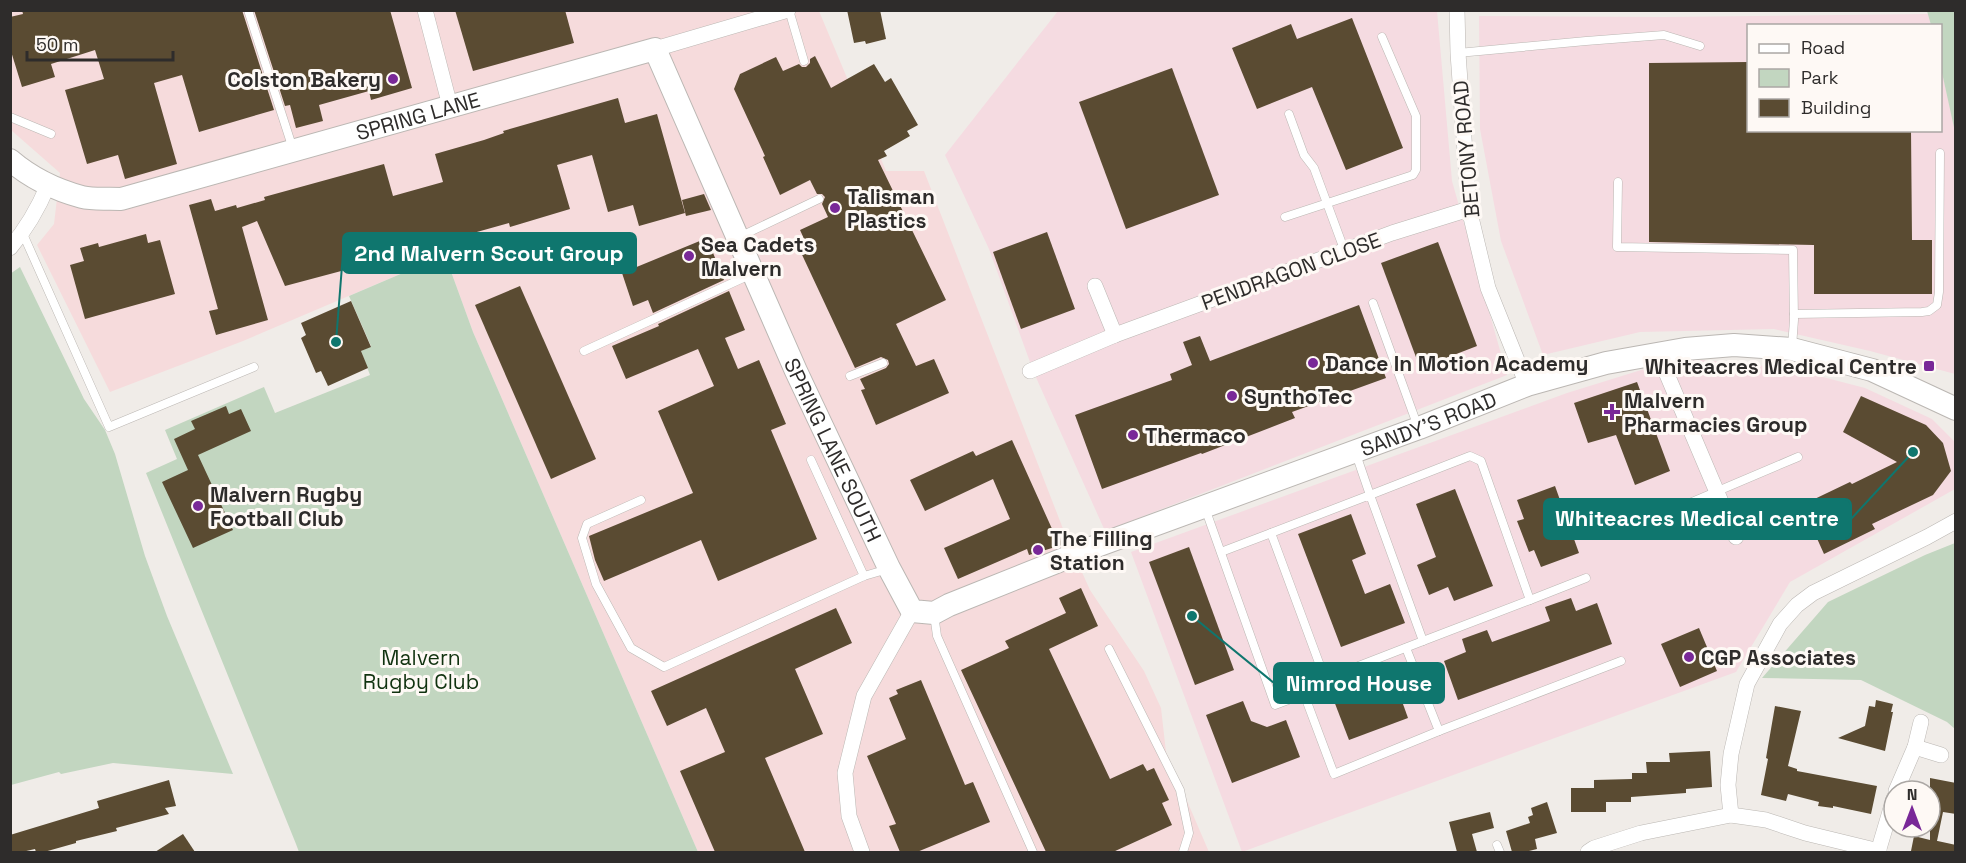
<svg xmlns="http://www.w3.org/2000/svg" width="1966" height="863" viewBox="0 0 1966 863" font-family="'Space Grotesk',sans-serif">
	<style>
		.commercial { fill: #f5dbe1 }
		.industrial { fill: #f6dbdc }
		.green { fill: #c2d6c0 }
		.building { fill: #5a4b32 }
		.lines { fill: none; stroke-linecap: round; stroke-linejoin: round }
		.lane-casing { stroke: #bbb7b3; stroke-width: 9 }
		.street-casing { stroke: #bbb7b3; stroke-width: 16 }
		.secondary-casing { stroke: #bbb7b3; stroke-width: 24 }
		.lane { stroke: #fff; stroke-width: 8 }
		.street { stroke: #fff; stroke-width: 15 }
		.secondary { stroke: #fff; stroke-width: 22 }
		.poi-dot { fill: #792898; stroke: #fef9f5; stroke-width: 2 }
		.labels { text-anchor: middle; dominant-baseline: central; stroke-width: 6; stroke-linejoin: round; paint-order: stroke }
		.poi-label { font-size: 21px; font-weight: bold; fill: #2e2c2b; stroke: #fef9f5; text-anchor: start }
		.street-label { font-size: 21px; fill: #2e2c2b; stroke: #fef9f5 }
		.park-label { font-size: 21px; fill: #10320f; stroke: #fef9f5 }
		.leader { fill: none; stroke: #0f766e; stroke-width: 2 }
		.callout-dot { fill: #0f766e; stroke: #fef9f5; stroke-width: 2 }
		.callout { fill: #0f766e; stroke: #0f766e; stroke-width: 2 }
		.callout-label { font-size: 22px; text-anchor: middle; font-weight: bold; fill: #fff }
	</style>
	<rect width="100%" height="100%" fill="#f0ece8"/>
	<g class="commercial">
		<polygon points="1058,11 1437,11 1452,181 1507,375 1105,531 1034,373 989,249 945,155"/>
		<polygon points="1928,14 1931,25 1748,26 1748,130 1940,130 1941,68 1956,132 1955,374 1870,351 1774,329 1640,332 1543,355 1501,241 1480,129 1479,16 1664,17"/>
		<polygon points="1680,358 1788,368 1865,388 1932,419 1955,442 1955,489 1790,582 1736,672 1242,852 1131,552 1567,393"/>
	</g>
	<polygon class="industrial" points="11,11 819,11 886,171 924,171 1067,539 1090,590 1144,671 1161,708 1166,752 1209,852 698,852 473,332 445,255 243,341 110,392 37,245 54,224 60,173 11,130"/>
	<g class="green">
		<polygon points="1927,11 1955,11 1955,132 1941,68 1940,26 1931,25"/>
		<polygon points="445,255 473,332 698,852 299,852 296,844 146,473 177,459 165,430 264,387 275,413 370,375 361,351 371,346 349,296"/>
		<polygon points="20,267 84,399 105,430 115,454 145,556 167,616 233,774 113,763 61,774 59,772 11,785 10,274"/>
		<polygon points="1955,543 1955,729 1947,722 1861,680 1762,678 1828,602 1925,555"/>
	</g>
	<g class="building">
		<polygon points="22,10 242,10 274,110 199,132 182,75 154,83 177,164 125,179 118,155 87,164 65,90 104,79 95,50 51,64 55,77 22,87 10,48 10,17 23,14"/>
		<polygon points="254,10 390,10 412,88 371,100 369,91 319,105 323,121 296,128 290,105 285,106"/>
		<polygon points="455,10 565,10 574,43 473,71"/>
		<polygon points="847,10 880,10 886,39 866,44 865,41 854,43"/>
		<polygon points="1352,18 1403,148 1346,170 1312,87 1257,109 1232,48 1291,24 1297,39"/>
		<polygon points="815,56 831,88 874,64 885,82 891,78 918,125 907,131 910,136 884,151 887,156 878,160 946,300 896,324 916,366 934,359 949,393 876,425 861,390 865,389 860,379 886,368 889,364 888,360 881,357 855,368 797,244 805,241 800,230 828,217 822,204 825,197 822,194 817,194 810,180 780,195 763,157 765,156 734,89 740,74 776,57 783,71 799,64 802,67 806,67 810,63 810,59"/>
		<polygon points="1749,62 1749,130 1911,130 1912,240 1932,240 1932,294 1814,294 1814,245 1649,242 1649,63"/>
		<polygon points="1172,68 1219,195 1126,229 1079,102"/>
		<polygon points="618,98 625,123 657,114 685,213 639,226 633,205 608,212 592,155 557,165 570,209 510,227 509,223 434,244 435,246 285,286 257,221 242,227 268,320 216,335 209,311 218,309 189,205 211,199 215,211 236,205 237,208 265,200 264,197 384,164 393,196 443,182 435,154 484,140 504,133 503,131"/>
		<polygon points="704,194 711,210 686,216 682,200"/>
		<polygon points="1047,232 1075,309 1021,329 993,252"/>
		<polygon points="146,234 148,243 160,240 175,294 85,319 70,265 84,261 80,248 98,243 99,247"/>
		<polygon points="707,238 724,280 653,313 648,300 633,306 622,273"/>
		<polygon points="1438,242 1477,346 1420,368 1381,263"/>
		<polygon points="520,286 596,459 551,479 475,305"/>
		<polygon points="729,291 745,330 725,338 738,369 759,360 786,424 771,430 817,539 718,581 701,540 604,581 595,560 589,536 693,493 658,411 714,386 698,349 626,379 612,346 659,326 658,324"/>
		<polygon points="351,301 371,347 361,351 368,368 328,386 321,371 316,373 301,338 306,335 301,323"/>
		<polygon points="1359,305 1386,378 1292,412 1295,418 1202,454 1201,453 1102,489 1075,415 1172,380 1170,374 1192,365 1183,342 1200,336 1210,361"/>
		<polygon points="1637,382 1670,471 1635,485 1616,435 1588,443 1574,403"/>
		<polygon points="1861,396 1926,425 1943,443 1951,471 1933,495 1872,524 1875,529 1824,554 1802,505 1850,482 1852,484 1897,462 1843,432"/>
		<polygon points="226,406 229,414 241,409 251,431 198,455 233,530 193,548 162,482 188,470 174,439 195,429 191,421"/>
		<polygon points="1012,440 1053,531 1058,530 1062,545 1029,555 1027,549 958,579 944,548 1010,519 993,479 925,511 910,480 973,451 976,456"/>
		<polygon points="1555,486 1579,553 1541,567 1534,550 1529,552 1517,521 1524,519 1517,500"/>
		<polygon points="1455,489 1493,586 1454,601 1448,587 1429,595 1417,565 1436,557 1416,504"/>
		<polygon points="1351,514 1366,554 1352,560 1365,594 1390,584 1405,623 1341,647 1298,534"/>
		<polygon points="1189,547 1234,670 1195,685 1149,562"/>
		<polygon points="1081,588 1098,626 1049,649 1110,779 1143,764 1147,771 1154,768 1169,800 1162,803 1172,825 1113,852 1046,852 961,670 1009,648 1005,641 1066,613 1059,598"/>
		<polygon points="1571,598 1576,611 1597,603 1612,644 1458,700 1444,661 1466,652 1462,639 1487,630 1492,642 1550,621 1545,607"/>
		<polygon points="836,608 852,643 795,669 823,734 765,758 805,852 715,852 680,771 725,752 706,708 667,726 651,691"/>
		<polygon points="1699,628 1717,671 1680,687 1661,644"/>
		<polygon points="1394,679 1408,718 1349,740 1334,701"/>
		<polygon points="921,680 965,785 973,782 990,822 917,852 900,852 889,826 896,824 867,756 906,739 889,698 898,694 896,690"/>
		<polygon points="1876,700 1893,704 1891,712 1893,712 1885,751 1838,738 1865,726 1869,706 1875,707"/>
		<polygon points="1243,701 1251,721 1267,727 1286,720 1300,757 1232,783 1206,715"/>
		<polygon points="1775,706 1801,711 1788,766 1797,769 1797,771 1877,786 1871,814 1833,806 1833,808 1818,806 1819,802 1788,794 1786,801 1761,795 1768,759 1766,758"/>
		<polygon points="1710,751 1712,787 1686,789 1686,793 1631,797 1631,802 1606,802 1606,812 1571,812 1571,788 1594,788 1594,780 1632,779 1632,773 1647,773 1646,762 1670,762 1669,753"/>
		<polygon points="1930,778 1956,783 1956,814 1943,812 1937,841 1933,840 1956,845 1956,852 1911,851 1914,836 1930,840"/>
		<polygon points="169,780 176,806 165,808 169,814 116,828 117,831 76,841 76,843 44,852 36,852 35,849 22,852 10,852 10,835 99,808 97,801"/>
		<polygon points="1547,802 1557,833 1535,839 1537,849 1525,852 1512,852 1506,831 1530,823 1528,817 1533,815 1531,808"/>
		<polygon points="1490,812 1494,828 1472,834 1477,852 1457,852 1449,822"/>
		<polygon points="183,834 195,852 155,852"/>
	</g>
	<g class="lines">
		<g class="lane-casing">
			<g id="lane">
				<polyline points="248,10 293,149"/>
				<polyline points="789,10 804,61"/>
				<polyline points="1458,53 1586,41 1664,35 1700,46"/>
				<polyline points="1289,114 1304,155 1314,168 1345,252"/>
				<polyline points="10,117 51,134"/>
				<polyline points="1618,182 1617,247 1793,250 1794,320 1792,347"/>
				<polyline points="1285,217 1413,175 1416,170 1416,116 1382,37"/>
				<polyline points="23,234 109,427 254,367"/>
				<polyline points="739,237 819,199"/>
				<polyline points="1373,303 1418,427"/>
				<polyline points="1794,314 1922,312 1929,311 1937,305 1939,292 1940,153"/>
				<polyline points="584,351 752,274"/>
				<polyline points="850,376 883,363"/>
				<polyline points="1356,454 1370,495 1470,456 1481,461 1530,600 1423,641"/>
				<polyline points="811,460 864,576"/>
				<polyline points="641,500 587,524 582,538 596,584 631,648 664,667 864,576 888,569"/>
				<polyline points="1205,508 1275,705 1304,694 1325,679 1423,641 1370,495 1271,533"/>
				<polyline points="1633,527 1798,457"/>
				<polyline points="1221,552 1271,533 1325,679"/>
				<polyline points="1530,600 1586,578"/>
				<polyline points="934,614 937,636 1033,852"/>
				<polyline points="1109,649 1180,790 1189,833 1183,852"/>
				<polyline points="1304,694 1334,774 1439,731 1406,648"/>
				<polyline points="1439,731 1621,661"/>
				<polyline points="1497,845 1500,852"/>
			</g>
		</g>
		<g class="street-casing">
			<g id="street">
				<polyline points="425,10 450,106"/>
				<polyline points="1457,10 1458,53 1469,209 1488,288 1527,385"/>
				<polyline points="655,49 788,10"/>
				<path d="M10 248C27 228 38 209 48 185"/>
				<polyline points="1095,286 1115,335"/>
				<polyline points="1670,351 1663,365 1736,537"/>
				<polyline points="1030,371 1115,335 1392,233 1469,209"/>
				<polyline points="1915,747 1941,755"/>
				<polyline points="1896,791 1915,747 1921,722"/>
				<polyline points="1731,815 1728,785 1731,754 1747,684 1780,624 1797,605 1813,593 1927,537 1956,521"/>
				<polyline points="862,852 849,816 845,773 864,696 912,611"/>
				<polyline points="1588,852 1594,848 1641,833 1731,815 1766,820 1805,833 1879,851"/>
				<polyline points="1878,852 1894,798"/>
			</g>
		</g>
		<g class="secondary-casing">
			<g id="secondary">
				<path id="s1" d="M10 160C31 178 56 190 82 197 94 200 108 198 121 199L655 49 796 371 889 568 912 611 934 613 949 605 1094 547 1419 428 1527 385 1606 363 1685 349 1734 345 1792 349 1872 370 1956 409"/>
			</g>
		</g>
		<use href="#lane" class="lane"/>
		<use href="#street" class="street"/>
		<use href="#secondary" class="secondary"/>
	</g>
	<g class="poi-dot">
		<circle cx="393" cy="79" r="6"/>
		<circle cx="835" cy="208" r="6"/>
		<circle cx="689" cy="256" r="6"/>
		<circle cx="1313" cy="363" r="6"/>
		<rect x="1923" y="360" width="12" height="12" rx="3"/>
		<circle cx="1232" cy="396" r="6"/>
		<path d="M1609 403h6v6h6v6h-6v6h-6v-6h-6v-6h6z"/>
		<circle cx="1133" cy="435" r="6"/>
		<circle cx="198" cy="506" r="6"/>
		<circle cx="1038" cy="550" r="6"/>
		<circle cx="1689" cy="657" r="6"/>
	</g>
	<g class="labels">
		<g class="poi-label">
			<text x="381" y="79" text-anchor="end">Colston Bakery</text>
			<text x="847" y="196">Talisman<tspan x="847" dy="24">Plastics</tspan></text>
			<text x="701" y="244">Sea Cadets<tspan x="701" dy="24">Malvern</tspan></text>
			<text x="1325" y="363">Dance In Motion Academy</text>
			<text x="1917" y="366" text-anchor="end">Whiteacres Medical Centre</text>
			<text x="1244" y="396">SynthoTec</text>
			<text x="1624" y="400">Malvern<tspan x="1624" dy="24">Pharmacies Group</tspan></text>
			<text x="1145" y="435">Thermaco</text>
			<text x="210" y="494">Malvern Rugby<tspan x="210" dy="24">Football Club</tspan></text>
			<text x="1050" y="538">The Filling<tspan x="1050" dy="24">Station</tspan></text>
			<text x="1701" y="657">CGP Associates</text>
		</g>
		<g class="street-label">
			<text stroke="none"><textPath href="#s1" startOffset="429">SPRING LANE</textPath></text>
			<text transform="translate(1466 149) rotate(-95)">BETONY ROAD</text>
			<text transform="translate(1291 271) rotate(-20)">PENDRAGON CLOSE</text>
			<text stroke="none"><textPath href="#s1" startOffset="1845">SANDY'S ROAD</textPath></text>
			<text stroke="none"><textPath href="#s1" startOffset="1114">SPRING LANE SOUTH</textPath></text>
		</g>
		<g class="park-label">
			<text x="421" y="657">Malvern<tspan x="421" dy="24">Rugby Club</tspan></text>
		</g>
	</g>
	<path class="leader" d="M336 342L343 253M1913 452L1851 519M1192 616L1274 683"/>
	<g class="callout-dot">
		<circle cx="336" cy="342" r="6"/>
		<circle cx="1913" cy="452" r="6"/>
		<circle cx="1192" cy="616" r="6"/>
	</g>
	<g class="callout">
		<rect x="343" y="233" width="293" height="40" rx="6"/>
		<rect x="1544" y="499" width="307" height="40" rx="6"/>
		<rect x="1274" y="663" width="170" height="40" rx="6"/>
	</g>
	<g class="callout-label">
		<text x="489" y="261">2nd Malvern Scout Group</text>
		<text x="1697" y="526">Whiteacres Medical centre</text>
		<text x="1359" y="691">Nimrod House</text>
	</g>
	<rect width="1966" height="863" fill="none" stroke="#2e2c2b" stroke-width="24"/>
	<rect x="1747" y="24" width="195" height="108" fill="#fef9f5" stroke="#aba7a4" stroke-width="1.5"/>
	<rect x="1759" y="44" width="30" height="9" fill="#ffffff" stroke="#aba7a4" stroke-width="1.5"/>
	<text x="1801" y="54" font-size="18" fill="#2e2c2b">Road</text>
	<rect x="1759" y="69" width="30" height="18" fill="#c2d6c0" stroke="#aba7a4" stroke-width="1.5"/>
	<text x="1801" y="84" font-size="18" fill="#2e2c2b">Park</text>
	<rect x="1759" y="99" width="30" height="18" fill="#5a4b32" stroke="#aba7a4" stroke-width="1.5"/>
	<text x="1801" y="114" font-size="18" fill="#2e2c2b">Building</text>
	<g transform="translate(1912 809)"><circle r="28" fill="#fef9f5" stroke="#aba7a4" stroke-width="1.5"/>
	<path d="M0-4.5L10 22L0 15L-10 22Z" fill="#792898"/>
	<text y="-9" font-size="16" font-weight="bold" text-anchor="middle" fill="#2e2c2b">N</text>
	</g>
	<path d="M27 51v9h146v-9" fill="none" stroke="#2e2c2b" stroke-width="3"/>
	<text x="36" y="51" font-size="18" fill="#2e2c2b" stroke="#fef9f5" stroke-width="4.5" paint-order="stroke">50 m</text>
</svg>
